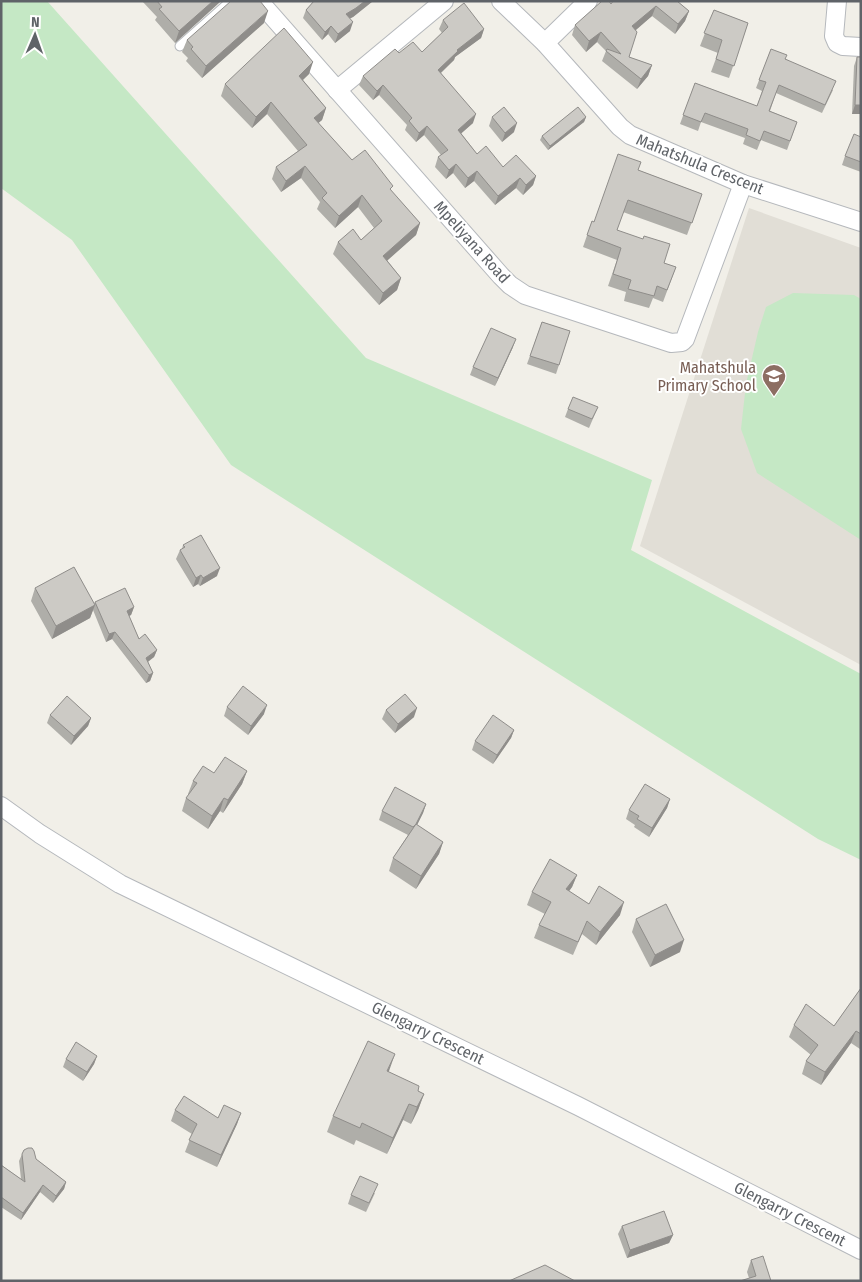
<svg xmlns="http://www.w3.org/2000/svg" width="862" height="1282" viewBox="0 0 862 1282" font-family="'Fira Sans Condensed',sans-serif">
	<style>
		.education { fill: #e1ded6 }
		.green { fill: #c5e8c5 }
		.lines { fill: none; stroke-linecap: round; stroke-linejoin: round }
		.lane-casing { stroke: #b5b8bc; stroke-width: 11 }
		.street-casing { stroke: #b5b8bc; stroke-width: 20 }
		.lane { stroke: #fff; stroke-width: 9 }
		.street { stroke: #fff; stroke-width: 18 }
		.wall { fill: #afaea9 }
		.shaded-wall { fill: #8f8d8a }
		.building { fill: #cccac5; stroke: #8f8d8a }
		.labels { text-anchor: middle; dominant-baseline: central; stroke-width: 4; stroke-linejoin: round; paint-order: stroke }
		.street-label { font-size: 16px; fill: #5f6368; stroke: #fff }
		.education-label { font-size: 16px; fill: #785e54; stroke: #fff; text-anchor: end }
	</style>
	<rect width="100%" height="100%" fill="#f1efe8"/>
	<polygon class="education" points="749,208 861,248 861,665 640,546"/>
	<g class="green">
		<polygon points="1,1 47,1 366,358 652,480 631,550 861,674 861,860 818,839 231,465 72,240 1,188"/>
		<polygon points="793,293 854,295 861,299 861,540 757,473 741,429 746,384 758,332 766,307"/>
	</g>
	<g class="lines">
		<g class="lane-casing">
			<polyline id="lane" points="180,46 231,1"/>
		</g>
		<g class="street-casing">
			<g id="street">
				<polyline points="259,1 501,276 510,285 525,295 671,343 682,342 685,339 743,184"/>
				<polyline points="501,1 545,43 620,127 630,135 743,184 861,222"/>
				<polyline points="837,1 834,36 837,43 843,46 861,47"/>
				<polyline points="545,43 588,1"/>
				<polyline points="337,90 444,1"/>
				<polyline points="1,806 40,834 120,884 578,1106 861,1250"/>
			</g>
		</g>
		<use href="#lane" class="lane"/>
		<use href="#street" class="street"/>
	</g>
	<g class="wall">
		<polygon points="142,1 221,1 175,43 155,20 157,17"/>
		<polygon points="313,1 373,1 353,17 350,18 350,31 335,43 328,34 322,40 303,18 306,10 314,2"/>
		<polygon points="677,1 689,11 685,21 675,34 652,16 635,30 629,57 652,65 648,76 637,89 602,61 606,51 597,42 586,52 572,35 575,25 611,4"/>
		<polygon points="714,10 748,23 729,78 711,72 718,53 700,46"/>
		<polygon points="443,20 484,29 481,38 455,57 454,60 441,73 473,123 461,133 477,154 503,167 536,176 533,185 523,195 516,188 495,205 474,181 465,188 453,173 446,179 435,167 438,157 441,155 424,135 416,142 405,130 407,125 379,95 373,100 359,85 363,76 399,53 422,52 442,33 439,29"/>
		<polygon points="264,23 202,78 186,61 188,58 182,52 187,40"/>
		<polygon points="771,49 833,90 822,113 776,93 770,111 797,122 787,150 761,140 757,150 743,144 745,138 701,122 698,131 680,124 695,83 757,106 762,91 756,88"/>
		<polygon points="857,57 861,114 852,114 854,66"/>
		<polygon points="309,74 303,80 326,108 322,120 318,123 352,160 391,191 420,223 416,235 387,260 401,278 397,290 379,305 333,254 338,242 361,240 374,228 358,207 335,228 317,209 320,202 301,178 281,192 272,179 276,167 298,151 267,114 252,128 221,96 225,84"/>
		<polygon points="492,117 514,132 502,142 489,126"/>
		<polygon points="586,117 584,122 548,150 540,140 542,136"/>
		<polygon points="861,137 861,172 842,165 845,156"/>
		<polygon points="638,170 702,194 687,235 623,212 617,230 664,263 676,267 663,302 653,298 649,308 624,301 626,292 608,286 617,260 583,247 592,221 594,222"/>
		<polygon points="542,322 570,331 556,374 527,364"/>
		<polygon points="513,347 495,386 470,375 473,367"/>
		<polygon points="598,407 589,428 565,417 568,409"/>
		<polygon points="183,545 217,576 200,586 198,584 193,587 176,559 180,550 182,549"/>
		<polygon points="35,588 94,604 95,602 134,607 131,615 129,616 139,639 157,650 154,657 148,662 153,673 150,681 146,683 112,639 106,642 93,610 90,618 52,639 31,601"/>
		<polygon points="227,707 264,714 248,735 224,716"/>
		<polygon points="386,710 414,717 395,733 382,719"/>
		<polygon points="50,715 91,718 88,726 71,745 47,723"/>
		<polygon points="514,730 511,738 493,764 472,750 475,741"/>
		<polygon points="247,771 242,784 223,813 220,811 208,829 182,811 186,798 189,794 188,794 193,781 214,773"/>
		<polygon points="670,799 667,808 649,837 634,827 635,825 626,819 629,810"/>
		<polygon points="426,804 423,813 417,825 443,842 439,854 416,889 389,871 393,858 408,835 379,820 382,811"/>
		<polygon points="577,875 572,887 569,891 589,904 620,915 596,945 582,934 573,955 534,938 539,925 545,914 527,905 532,892"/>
		<polygon points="636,919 680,952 650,967 632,932"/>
		<polygon points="861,988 861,1048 860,1049 851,1043 821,1085 802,1074 806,1061 811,1055 789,1037 794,1025 834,1026"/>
		<polygon points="97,1056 94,1064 83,1081 63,1067 66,1059"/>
		<polygon points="389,1072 418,1091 424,1094 418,1110 411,1124 403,1120 387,1154 356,1140 354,1145 327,1132 333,1116"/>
		<polygon points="175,1110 218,1118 241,1113 237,1124 217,1167 185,1152 192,1134 171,1121"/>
		<polygon points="24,1150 66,1182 64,1189 53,1203 40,1192 21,1220 1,1207 1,1165 21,1179 19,1161"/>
		<polygon points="375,1193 366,1212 348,1204 351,1195"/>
		<polygon points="622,1226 673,1235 669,1243 627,1258 618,1234"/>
		<polygon points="751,1260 771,1281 749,1278 747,1272"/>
	</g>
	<g class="shaded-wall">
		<polygon points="213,1 221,1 175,43 179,31"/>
		<polygon points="365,1 373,1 353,17 343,22 346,14"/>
		<polygon points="656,6 652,16 628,37 632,26"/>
		<polygon points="268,11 264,23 202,78 206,66"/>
		<polygon points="689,11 685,21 675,34 678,24"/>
		<polygon points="353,22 350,31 335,43 338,34"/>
		<polygon points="331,26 328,34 322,40 325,32"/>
		<polygon points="484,29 481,38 455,57 454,60 434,79 438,70 457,50"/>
		<polygon points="601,32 597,42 586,52 589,41"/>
		<polygon points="313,62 309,74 295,87 299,76"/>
		<polygon points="652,65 648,76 637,89 641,79"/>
		<polygon points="383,85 379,95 373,100 377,91"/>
		<polygon points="271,102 267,114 252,128 256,117"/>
		<polygon points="855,105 861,105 861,114 852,114"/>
		<polygon points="326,108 322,120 310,130 314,118"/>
		<polygon points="476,114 473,123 455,139 458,130"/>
		<polygon points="586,117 584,122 548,150 550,146"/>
		<polygon points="517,123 514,132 502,142 505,133"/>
		<polygon points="427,126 424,135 416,142 419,133"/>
		<polygon points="456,164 453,173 446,179 449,170"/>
		<polygon points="305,166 301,178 281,192 286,181"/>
		<polygon points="477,171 474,181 465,188 468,178"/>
		<polygon points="536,176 533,185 523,195 526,185"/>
		<polygon points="520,178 516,188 495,205 498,196"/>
		<polygon points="362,195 358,207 335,228 339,216"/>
		<polygon points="420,223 416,235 379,268 383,256"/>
		<polygon points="401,278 397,290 379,305 383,293"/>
		<polygon points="516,339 513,347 495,386 498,378"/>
		<polygon points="220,568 217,576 200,586 203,578"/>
		<polygon points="201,575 198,584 193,587 196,578"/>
		<polygon points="95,605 90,618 52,639 56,626"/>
		<polygon points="134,607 131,615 124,618 127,611"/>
		<polygon points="115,632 112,639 106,642 109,634"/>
		<polygon points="157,650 154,657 143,665 146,658"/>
		<polygon points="153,673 150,681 146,683 149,675"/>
		<polygon points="267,705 264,714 248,735 251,726"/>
		<polygon points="417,708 414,717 395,733 398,724"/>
		<polygon points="91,718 88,726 71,745 74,736"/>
		<polygon points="514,730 511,738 493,764 497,755"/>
		<polygon points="247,771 242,784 223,813 228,800"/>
		<polygon points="224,798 220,811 208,829 212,816"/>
		<polygon points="670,799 667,808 649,837 652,828"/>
		<polygon points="426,804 423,813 411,837 414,828"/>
		<polygon points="443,842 439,854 416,889 421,876"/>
		<polygon points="577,875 572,887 561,902 566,889"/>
		<polygon points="624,902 620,915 596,945 600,932"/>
		<polygon points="684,940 680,952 650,967 655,955"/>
		<polygon points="856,1031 851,1043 821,1085 825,1072"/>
		<polygon points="395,1054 389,1071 381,1088 387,1071"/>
		<polygon points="97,1056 94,1064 83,1081 87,1072"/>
		<polygon points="424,1094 418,1110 411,1124 417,1107"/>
		<polygon points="409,1104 403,1120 387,1154 393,1138"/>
		<polygon points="241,1113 237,1124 217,1167 221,1155"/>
		<polygon points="66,1182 64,1189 53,1203 56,1196"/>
		<polygon points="43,1185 40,1192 21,1220 23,1213"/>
		<polygon points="673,1235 669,1243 627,1258 630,1250"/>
	</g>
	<g class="building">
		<polygon points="157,1 213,1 179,31 159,9 162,7"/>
		<polygon points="231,1 260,1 268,11 206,66 191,49 193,47 187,40"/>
		<polygon points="314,1 365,1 356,8 346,14 353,22 338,34 331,26 325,32 306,10"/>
		<polygon points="602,1 609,1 611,4 613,1 677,1 689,11 678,24 656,6 632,26 637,32 629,57 652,65 641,79 606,51 607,49 621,54 601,32 589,41 575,25"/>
		<polygon points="464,3 484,29 457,50 458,51 438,70 476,114 458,130 477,154 486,146 503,167 516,155 536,176 526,185 520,178 498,196 477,171 468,178 456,164 449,170 438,157 448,150 427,126 419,133 409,121 412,118 383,85 377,91 363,76 395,49 399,53 413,42 422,52 448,27 443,20"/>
		<polygon points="714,10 748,23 734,66 716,59 722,40 704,33"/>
		<polygon points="284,28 313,62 299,76 326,108 314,118 352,160 365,150 393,186 390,189 420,223 383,256 401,278 383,293 338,242 353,229 361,240 382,221 362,195 339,216 322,198 327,193 305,166 286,181 276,167 307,145 271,102 256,117 225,84"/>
		<polygon points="771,49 787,55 785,59 836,81 825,105 779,85 769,111 797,122 790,141 764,131 760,141 746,135 748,129 705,113 701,122 683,115 695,83 757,106 766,82 759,80"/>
		<polygon points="857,57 861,57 861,105 855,105"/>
		<polygon points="504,107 517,123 505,133 492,117"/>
		<polygon points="578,107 586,117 550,146 542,136"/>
		<polygon points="854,134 861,137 861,162 845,156"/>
		<polygon points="618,154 641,162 638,170 702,194 692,223 628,200 617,230 643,239 644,236 670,244 664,263 676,267 667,290 657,286 654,296 628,289 631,280 613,274 621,248 587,235 592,221 594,222"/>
		<polygon points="542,322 570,331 559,365 530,356"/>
		<polygon points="491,328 516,339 498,378 473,367"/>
		<polygon points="573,397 598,407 592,419 568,409"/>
		<polygon points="201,535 220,568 203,578 201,575 196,578 180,550 185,547 183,545"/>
		<polygon points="74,567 95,605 56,626 35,588"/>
		<polygon points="125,588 134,607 127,611 139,639 145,634 157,650 146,658 153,673 149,675 115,632 109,634 95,602"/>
		<polygon points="243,686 267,705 251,726 227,707"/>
		<polygon points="405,694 417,708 398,724 386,710"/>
		<polygon points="67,696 91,718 74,736 50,715"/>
		<polygon points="493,715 514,730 497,755 475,741"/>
		<polygon points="225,757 247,771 228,800 224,798 212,816 186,798 197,783 193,781 203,766 214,773"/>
		<polygon points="645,784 670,799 652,828 637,819 639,816 629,810"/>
		<polygon points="395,787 426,804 416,824 413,827 382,811"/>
		<polygon points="416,824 443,842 421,876 393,858"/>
		<polygon points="550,859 577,875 566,889 589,904 599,886 624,902 600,932 587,921 578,942 539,925 551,902 532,892"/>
		<polygon points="666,904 684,940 655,955 636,919"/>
		<polygon points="861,988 861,1034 856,1031 825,1072 806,1061 818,1045 794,1025 806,1004 834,1026"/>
		<polygon points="368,1041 395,1054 387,1071 419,1086 418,1091 424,1094 417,1107 409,1104 393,1138 362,1123 360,1128 333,1116"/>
		<polygon points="76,1042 97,1056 87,1072 66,1059"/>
		<polygon points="184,1096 218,1118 224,1105 241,1113 221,1155 189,1140 197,1124 175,1110"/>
		<polygon points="28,1148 32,1148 34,1151 36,1159 66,1182 56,1196 43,1185 23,1213 1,1197 1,1165 25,1182 22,1154 24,1150"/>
		<polygon points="360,1176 378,1184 369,1203 351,1195"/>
		<polygon points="664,1211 673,1235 630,1250 622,1226"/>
		<polygon points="763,1256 771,1281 740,1281 756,1276 751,1260"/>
		<polygon points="545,1265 575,1281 509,1281"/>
	</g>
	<defs>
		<g id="school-pin" transform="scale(1.25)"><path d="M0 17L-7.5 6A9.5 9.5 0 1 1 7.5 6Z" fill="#8d6e63" stroke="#fff"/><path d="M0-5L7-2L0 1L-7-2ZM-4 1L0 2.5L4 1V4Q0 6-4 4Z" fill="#fff"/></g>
	</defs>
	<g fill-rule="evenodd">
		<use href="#school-pin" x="774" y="376"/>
	</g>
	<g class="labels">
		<g class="street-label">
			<text transform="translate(700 164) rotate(22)">Mahatshula Crescent</text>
			<text transform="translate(472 242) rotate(48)">Mpeliyana Road</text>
			<text transform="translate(428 1033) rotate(26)">Glengarry Crescent</text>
			<text transform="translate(790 1214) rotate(27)">Glengarry Crescent</text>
		</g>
		<g class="education-label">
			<text x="756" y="367">Mahatshula<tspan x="756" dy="18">Primary School</tspan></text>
		</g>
	</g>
	<rect width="862" height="1282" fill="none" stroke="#5f6368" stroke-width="5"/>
	<g transform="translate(35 35) rotate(2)" stroke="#ffffff" stroke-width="4" paint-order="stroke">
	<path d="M0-4L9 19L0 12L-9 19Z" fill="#5f6368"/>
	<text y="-8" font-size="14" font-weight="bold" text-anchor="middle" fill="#5f6368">N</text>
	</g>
</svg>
